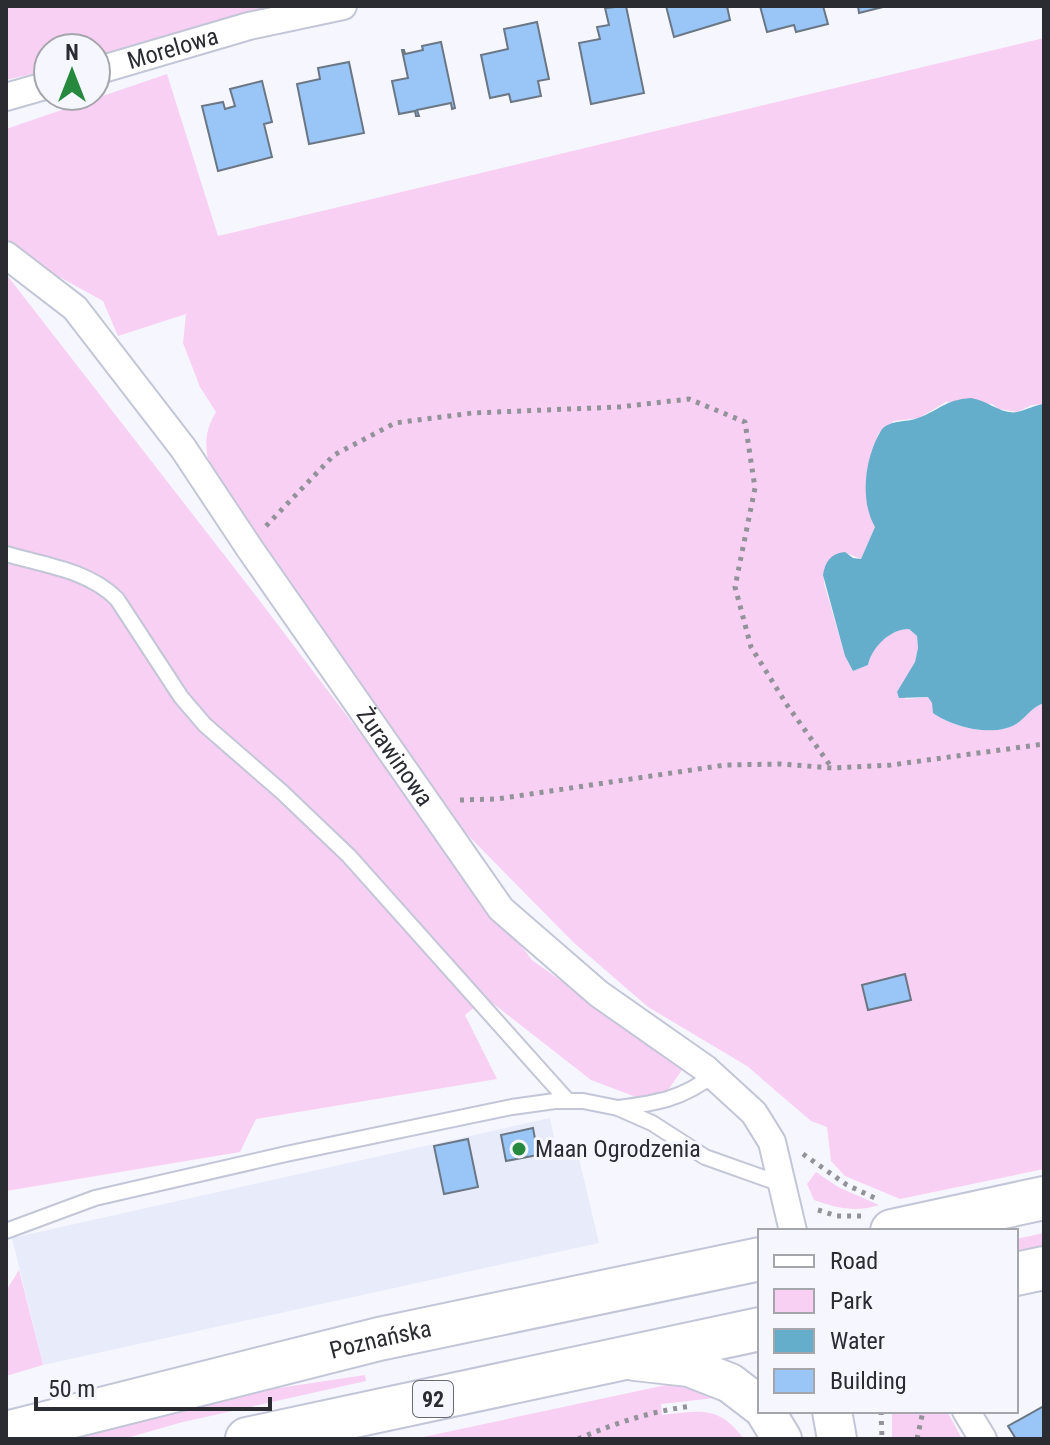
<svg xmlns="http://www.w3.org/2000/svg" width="1050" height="1445" viewBox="0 0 1050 1445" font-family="'Roboto Condensed',sans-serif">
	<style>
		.built { fill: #e8ebfa }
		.green { fill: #f8d0f3 }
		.water { fill: #65aecb }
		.building { fill: #99c5f7; stroke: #6b7784; stroke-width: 2 }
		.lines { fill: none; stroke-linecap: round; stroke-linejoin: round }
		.lane-casing { stroke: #c3c6d7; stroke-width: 18 }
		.street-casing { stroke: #c3c6d7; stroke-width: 30 }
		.secondary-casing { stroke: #c3c6d7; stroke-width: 42 }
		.primary-casing { stroke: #c3c6d7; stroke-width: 46 }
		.path { stroke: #92939a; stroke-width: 5; stroke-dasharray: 4 6; stroke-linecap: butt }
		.lane { stroke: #fff; stroke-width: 14 }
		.street { stroke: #fff; stroke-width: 26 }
		.secondary { stroke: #fff; stroke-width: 38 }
		.primary { stroke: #fff; stroke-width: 42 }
		.poi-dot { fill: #26893d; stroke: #f6f7fe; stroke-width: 3 }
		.labels { text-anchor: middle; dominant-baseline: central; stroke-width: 6; stroke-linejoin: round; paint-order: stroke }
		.shield { fill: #f6f7fe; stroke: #67696f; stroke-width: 2 }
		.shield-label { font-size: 22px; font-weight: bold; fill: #2a2c32 }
		.street-label { font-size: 24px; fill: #2a2c32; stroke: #f6f7fe }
		.poi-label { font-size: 24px; fill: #2a2c32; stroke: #f6f7fe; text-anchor: start }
	</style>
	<rect width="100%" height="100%" fill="#f6f7fe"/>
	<polygon class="built" points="550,1118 558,1157 578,1154 599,1243 43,1365 12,1238"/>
	<g class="green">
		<polygon points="6,6 311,6 96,58 96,48 48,48 48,70 6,80"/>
		<path d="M1044 38V404L1032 405 1017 412 999 409 992 404 946 402 919 418 894 421 878 434 866 489 875 527 861 559 849 554 831 557 824 569V583L845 656 853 671 868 665C872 647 889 629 909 629L917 636 918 648 915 662 897 694 906 699 928 697 933 703V713C952 727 997 739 1019 722 1028 715 1032 707 1044 703V1169L900 1199 845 1176 831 1161 827 1127 811 1121 747 1066 648 1007 573 942 430 797 211 470C204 448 204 432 216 412L200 387 183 343 186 314 118 336 103 301 16 253 6 239V129L167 74 218 236Z"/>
		<polygon points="6,274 253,592 532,960 602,1010 686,1064 666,1093 636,1097 591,1080 486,998 465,1015 497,1079 256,1119 240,1152 6,1191"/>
		<path d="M816 1172 838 1187 879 1205C857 1213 836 1208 814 1200L807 1184Z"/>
		<polygon points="1044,1233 1044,1250 1016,1256 1016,1239"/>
		<polygon points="19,1270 43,1365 6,1376 6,1291"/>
		<polygon points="365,1375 366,1381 183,1422 123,1439 59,1439 226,1396"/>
		<path d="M680 1382 724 1397 661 1404 662 1415C702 1411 718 1405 744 1439H414Z"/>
		<polygon points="892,1411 947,1411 962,1439 892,1439"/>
	</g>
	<path class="water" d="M971 398C987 400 1002 415 1017 412 1027 410 1034 405 1044 404V703C1032 707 1028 715 1019 722 997 739 952 727 933 713L932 703 928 697 899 698 897 692 915 662 918 648 917 636 909 629C890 629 872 647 868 665L853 671 845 656 823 575C825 562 831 553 845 552L853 558 861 559 875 527C859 499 865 456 882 429 893 419 905 423 918 418 940 410 944 400 971 398Z"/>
	<g class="building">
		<polygon points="626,6 644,93 591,104 579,43 600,39 597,27 609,25 605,8"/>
		<polygon points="666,6 727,6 730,20 674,37"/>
		<polygon points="760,6 823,6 828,24 796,32 794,25 767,32"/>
		<polygon points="858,6 887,6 859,13"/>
		<polygon points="537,22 549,79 538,81 541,96 511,102 509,94 490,98 481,55 508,49 504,29"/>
		<polygon points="441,42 455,108 452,109 451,103 417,110 419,116 416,116 415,111 399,114 392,81 408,78 402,50 404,50 405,54 423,50 422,46"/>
		<polygon points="349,62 364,133 309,144 297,84 320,79 318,68"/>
		<polygon points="262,81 272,122 264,124 272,157 218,171 202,106 223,102 225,109 235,106 230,89"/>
		<polygon points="905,974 911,1000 868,1010 862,985"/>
		<polygon points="533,1128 538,1155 506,1161 501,1135"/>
		<polygon points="468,1139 478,1187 444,1194 434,1146"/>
		<polygon points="1044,1406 1044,1439 1016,1439 1008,1426"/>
	</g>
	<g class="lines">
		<g class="lane-casing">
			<g id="lane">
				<path d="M6 554C44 565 88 570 117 599L181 697 205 725 282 792 349 856 567 1100"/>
				<path d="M618 1108C657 1103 682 1099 713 1075"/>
				<polyline points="6,1231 95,1198 286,1154 512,1107 555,1101 583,1101 618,1108 652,1123 705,1157 781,1184"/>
			</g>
		</g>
		<g class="street-casing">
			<g id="street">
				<path id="s1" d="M96 71 249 26 343 6"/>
				<polyline points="6,97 48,85"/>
				<path id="s2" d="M6 255 75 308 183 448 250 549 501 909 599 994 706 1069 754 1113 772 1142 793 1231"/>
				<polyline points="966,1411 983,1439"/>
			</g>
		</g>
		<g class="secondary-casing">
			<g id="secondary">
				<polyline points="635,1361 689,1367 730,1383 760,1406"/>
				<polyline points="765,1411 782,1439"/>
				<polyline points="832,1411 837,1439"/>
			</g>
		</g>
		<g class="primary-casing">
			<g id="primary">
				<polyline points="892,1231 1044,1198"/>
				<polyline points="1016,1274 1044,1268"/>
				<path id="s3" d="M6 1433 379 1339 760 1259"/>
				<polyline points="247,1439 760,1329"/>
			</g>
		</g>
		<g class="path">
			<polyline points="266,526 334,455 395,423 472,413 619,407 689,399 745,422 755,488 735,587 751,647 787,705 832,768"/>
			<polyline points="460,800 497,799 725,765 781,764 832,768 891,765 1044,744"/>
			<polyline points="803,1154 847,1185 879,1200"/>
			<polyline points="818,1210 837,1216 862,1216"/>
			<polyline points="881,1411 882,1439"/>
			<path d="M578 1439C615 1423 652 1411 692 1406"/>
			<polyline points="917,1439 923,1411"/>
		</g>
		<use href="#lane" class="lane"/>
		<use href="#street" class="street"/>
		<use href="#secondary" class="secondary"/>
		<use href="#primary" class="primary"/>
	</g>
	<circle class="poi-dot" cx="519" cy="1149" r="8"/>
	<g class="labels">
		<rect class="shield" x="413" y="1381" width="40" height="36" rx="6"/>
		<g class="shield-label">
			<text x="433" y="1399">92</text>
		</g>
		<g class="street-label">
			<text stroke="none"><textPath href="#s1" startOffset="80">Morelowa</textPath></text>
			<text stroke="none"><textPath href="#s2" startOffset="638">Żurawinowa</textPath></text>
			<text stroke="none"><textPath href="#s3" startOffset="386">Poznańska</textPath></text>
		</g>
		<g class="poi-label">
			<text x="535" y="1149">Maan Ogrodzenia</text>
		</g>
	</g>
	<rect width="1050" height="1445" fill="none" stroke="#2a2c32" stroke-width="16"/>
	<rect x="758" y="1229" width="260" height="184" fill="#f6f7fe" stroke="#a4a6ac" stroke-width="2"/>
	<rect x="774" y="1255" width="40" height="12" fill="#ffffff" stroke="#a4a6ac" stroke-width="2"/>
	<text x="830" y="1269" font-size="24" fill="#2a2c32">Road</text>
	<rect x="774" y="1289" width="40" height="24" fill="#f8d0f3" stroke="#a4a6ac" stroke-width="2"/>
	<text x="830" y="1309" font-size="24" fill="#2a2c32">Park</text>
	<rect x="774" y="1329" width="40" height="24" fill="#65aecb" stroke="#a4a6ac" stroke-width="2"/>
	<text x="830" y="1349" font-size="24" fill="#2a2c32">Water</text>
	<rect x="774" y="1369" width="40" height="24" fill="#99c5f7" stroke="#a4a6ac" stroke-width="2"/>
	<text x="830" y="1389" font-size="24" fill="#2a2c32">Building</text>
	<g transform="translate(72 72)"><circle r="38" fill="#f6f7fe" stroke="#a4a6ac" stroke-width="2"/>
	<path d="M0-6L14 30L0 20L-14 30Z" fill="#26893d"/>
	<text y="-12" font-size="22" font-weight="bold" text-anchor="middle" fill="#2a2c32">N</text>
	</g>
	<path d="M36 1397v12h234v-12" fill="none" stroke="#2a2c32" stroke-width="4"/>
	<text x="48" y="1397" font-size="24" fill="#2a2c32" stroke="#f6f7fe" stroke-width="6" paint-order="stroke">50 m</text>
</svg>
